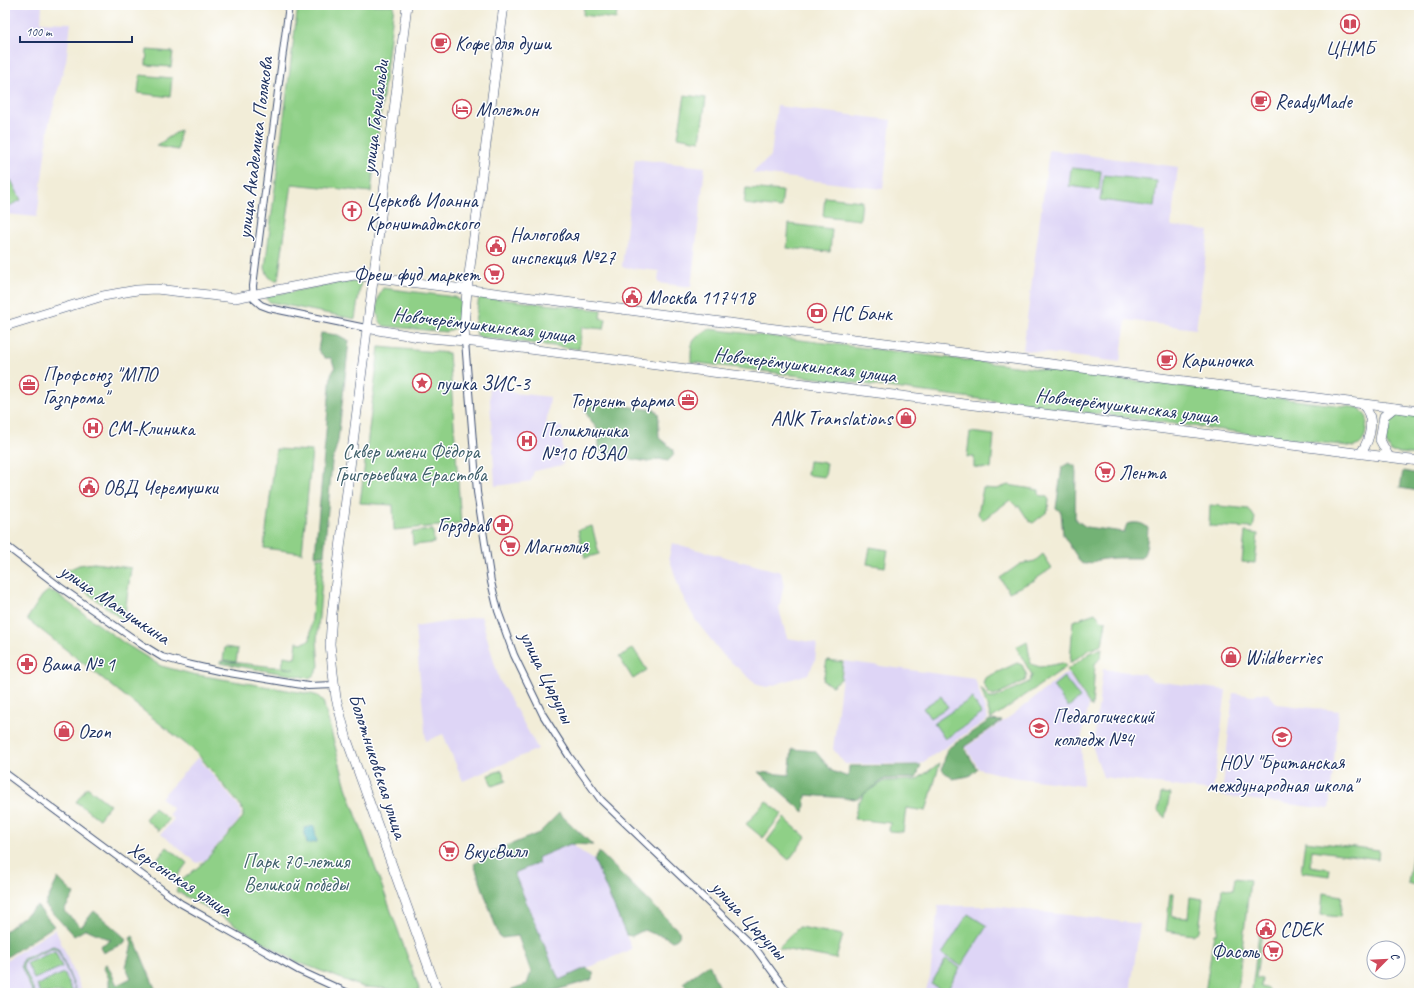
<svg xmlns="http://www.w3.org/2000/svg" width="1424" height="998" viewBox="0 0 1424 998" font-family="Caveat,sans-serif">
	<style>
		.built { fill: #ded5f6 }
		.green { fill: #8fd087; stroke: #558072 }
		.forest { fill: #73b274; stroke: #477069 }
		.water { fill: #3cadb4; stroke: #2c6e89 }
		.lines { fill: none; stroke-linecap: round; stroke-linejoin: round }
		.street-casing { stroke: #3b4c70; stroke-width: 8 }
		.secondary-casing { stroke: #3b4c70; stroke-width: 10 }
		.street { stroke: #fff; stroke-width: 6 }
		.secondary { stroke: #fff; stroke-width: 9 }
		.labels { text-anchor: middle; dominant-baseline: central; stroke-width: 3; stroke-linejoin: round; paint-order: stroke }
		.poi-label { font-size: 20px; fill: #1b2f5e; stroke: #fff; text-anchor: start }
		.street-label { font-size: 20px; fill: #1b2f5e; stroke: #fff }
		.park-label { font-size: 20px; fill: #3e5f6a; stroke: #fff }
	</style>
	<rect width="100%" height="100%" fill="#fff"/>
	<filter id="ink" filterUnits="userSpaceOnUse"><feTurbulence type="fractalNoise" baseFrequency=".025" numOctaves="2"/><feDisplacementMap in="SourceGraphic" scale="8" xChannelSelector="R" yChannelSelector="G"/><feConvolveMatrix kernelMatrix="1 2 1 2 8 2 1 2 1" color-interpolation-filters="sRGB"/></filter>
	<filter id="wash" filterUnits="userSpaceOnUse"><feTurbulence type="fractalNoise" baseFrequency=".012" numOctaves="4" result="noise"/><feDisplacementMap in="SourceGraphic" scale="16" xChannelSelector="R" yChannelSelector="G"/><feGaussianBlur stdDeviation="0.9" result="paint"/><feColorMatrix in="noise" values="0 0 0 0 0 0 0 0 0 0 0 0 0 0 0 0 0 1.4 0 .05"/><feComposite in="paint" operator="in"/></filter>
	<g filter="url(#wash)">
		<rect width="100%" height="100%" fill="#f2edd8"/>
		<g class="built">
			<polygon points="5,5 42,5 41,22 71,23 66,61 49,123 37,217 5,214"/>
			<polygon points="777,106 891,120 883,189 752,173 771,156"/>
			<polygon points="1049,150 1178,167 1171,226 1209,231 1196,329 1126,320 1120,362 1023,350"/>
			<polygon points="635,159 705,167 691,287 658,283 659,271 622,267"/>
			<polygon points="489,383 514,393 550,397 546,425 562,427 563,465 534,471 531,481 495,486"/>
			<polygon points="672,543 781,572 784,583 779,609 787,638 817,643 815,661 808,674 767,687 758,685 724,656 696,621 680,591 669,557"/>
			<polygon points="481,616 499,679 538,749 463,781 443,734 426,741 415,627"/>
			<polygon points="844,661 975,679 988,719 920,764 845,764 833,749"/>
			<polygon points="1103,669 1144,674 1153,681 1226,690 1213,791 1103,777 1093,748"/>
			<polygon points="1067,672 1089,705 1081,740 1083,786 1011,777 979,769 966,747 1011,716"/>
			<polygon points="1233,693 1252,696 1258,693 1269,694 1277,704 1339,711 1329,809 1222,796"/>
			<polygon points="198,757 240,808 241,815 239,820 204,861 197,863 161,834 174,819 169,814 173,809 161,798"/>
			<polygon points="570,844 594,860 632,949 559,980 514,873 538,863 537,858"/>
			<polygon points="938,906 994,906 1140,924 1130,993 925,993 930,977"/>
			<polygon points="55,929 83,993 5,993 5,961"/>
		</g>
		<g class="green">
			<path d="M298 5H394L371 192 292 184 278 280C270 281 267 275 265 268Z"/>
			<polygon points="584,5 618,5 616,19 583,15"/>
			<polygon points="147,50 173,52 171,67 146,65"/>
			<polygon points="140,75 172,78 170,97 138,93"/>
			<polygon points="685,95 706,98 700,141 678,137"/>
			<polygon points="180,130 178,150 156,146"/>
			<polygon points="1071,168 1101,171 1099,190 1069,186"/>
			<polygon points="1104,175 1157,181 1154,207 1100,200"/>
			<polygon points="11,180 21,200 7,207 5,202 5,183"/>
			<polygon points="746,188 783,191 781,208 744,204"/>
			<polygon points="825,197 862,201 860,220 823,216"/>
			<polygon points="789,224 832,229 830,252 787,248"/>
			<polygon points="349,281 361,281 355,319 270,302 266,299 267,296"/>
			<path d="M383 288 455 297 461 302V321L455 328 446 332 384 326C374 318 376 297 383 288Z"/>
			<polygon points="479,297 601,310 600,318 606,319 604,329 582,327 579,349 478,337 474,328"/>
			<path d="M710 329 1360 408 1367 418C1366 429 1367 443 1355 447L691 362C691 341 691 339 710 329Z"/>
			<polygon points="379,347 449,353 461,524 394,530 393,505 360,503"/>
			<polygon points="1398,412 1419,415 1419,455 1391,452 1384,438 1388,418"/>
			<polygon points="970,432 994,435 991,469 974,467 974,457 967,457"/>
			<polygon points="276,449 312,451 302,553 264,548"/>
			<polygon points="809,461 827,463 825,477 807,475"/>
			<polygon points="1008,485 1039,490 1039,495 1047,497 1049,500 1048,511 1033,523 1029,521 1019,506 1017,507 1010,500 983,520 978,514 983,488 997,489"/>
			<polygon points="1210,505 1249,509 1255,518 1253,528 1209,526"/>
			<polygon points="592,526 599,554 585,558 578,530"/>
			<polygon points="433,530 434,543 413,545 412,532"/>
			<polygon points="1245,532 1258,534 1255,563 1242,562"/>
			<polygon points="870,547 888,550 885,567 867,564"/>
			<polygon points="1043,554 1052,568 1033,581 1009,592 1000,578 1020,564 1035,561"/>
			<polygon points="324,557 317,640 319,666 315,674 309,678 220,663 220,661 294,669 282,667 284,656 295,658 297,642 303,643 310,640 317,558"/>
			<polygon points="94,563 131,568 124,621 61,573 79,565"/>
			<polygon points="48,591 54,592 124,643 161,666 192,674 311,694 318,696 323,701 346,787 420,991 363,987 295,961 212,911 176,891 181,881 203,863 243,817 243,811 239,804 196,752 27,619 42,596"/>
			<polygon points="1095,613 1101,620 1106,621 1102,645 1089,650 1070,663 1073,621"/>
			<polygon points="1027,641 1031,664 1040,667 1063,663 1066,667 991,719 981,688 989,698 995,698 1029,682 1032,675 1016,647"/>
			<polygon points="225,647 238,649 236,662 223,660"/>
			<polygon points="633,648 647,670 633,679 619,657"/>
			<polygon points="1102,648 1101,657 1095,664 1092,708 1067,670 1090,653"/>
			<polygon points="827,660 843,662 841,679 832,686 823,681"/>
			<polygon points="1017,663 1022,665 1027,676 1025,681 994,696 989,694 983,683 985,678"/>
			<polygon points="1064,677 1080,698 1068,707 1053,686"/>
			<polygon points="941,696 948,707 930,718 923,708"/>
			<polygon points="972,698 982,714 945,739 934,723"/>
			<polygon points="940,763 926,811 906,808 903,832 889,831 890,823 854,819 858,803 866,792 885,781 916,780"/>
			<polygon points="502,770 506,781 492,786 488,775"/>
			<polygon points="87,787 110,805 99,819 76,802"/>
			<polygon points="1161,793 1170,794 1165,818 1158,811"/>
			<polygon points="766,801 782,814 763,838 746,824"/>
			<polygon points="154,808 169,820 159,831 145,819"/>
			<polygon points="784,818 806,837 789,860 767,841"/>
			<polygon points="1305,841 1379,850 1378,859 1312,850 1310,866 1330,869 1329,876 1301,872"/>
			<polygon points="167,847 187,863 176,878 156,861"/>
			<polygon points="1413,850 1419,851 1419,886 1408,883"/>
			<polygon points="1235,878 1250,880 1237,993 1205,993 1214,934 1217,934 1222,888 1233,890"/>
			<polygon points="1323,893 1342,896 1340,917 1321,915"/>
			<polygon points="1170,894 1174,894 1172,917 1188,918 1190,897 1203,899 1199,931 1193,935 1166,931"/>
			<polygon points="968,914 987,926 961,966 942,954"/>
			<polygon points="1260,924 1263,924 1256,978 1262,979 1261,987 1269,989 1269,993 1254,993 1252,990"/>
			<polygon points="799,927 843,935 836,959 778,948"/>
			<polygon points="53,946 58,948 77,993 58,950 53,948 25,960 23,966 35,993 33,993 21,966 23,959"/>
			<polygon points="55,951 62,967 34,979 27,963"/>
			<polygon points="946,959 960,968 946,992 931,984"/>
			<polygon points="64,973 73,993 40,993 37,985"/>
		</g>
		<g class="forest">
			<polygon points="321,333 338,335 349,341 338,441 332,462 324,555 315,556 331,375 335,368 331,358 325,358 318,350"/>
			<path d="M591 402 655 410 658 413C660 421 658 429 659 438L674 450 673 456 668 461 659 459 648 462 602 454C597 447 600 441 598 432 596 424 588 419 585 410L587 403Z"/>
			<path d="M1069 463 1075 466 1076 471 1075 519 1086 527 1124 532 1127 524C1135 522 1142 522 1148 528 1147 537 1148 552 1141 558 1127 558 1113 557 1099 560 1093 561 1088 566 1081 563L1063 535 1061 512 1056 508 1062 467Z"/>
			<polygon points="1403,471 1419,474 1419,491 1400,488"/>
			<polygon points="990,720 1002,721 964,747 977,769 969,776 953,779 942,770 947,749"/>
			<polygon points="792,749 815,751 832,771 848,777 849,766 921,765 916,778 885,779 857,799 806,795 804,812 758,772 789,775"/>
			<polygon points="559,813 593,845 570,844 537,858 539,863 514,873 559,980 586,968 593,972 593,977 591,980 546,993 512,993 512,989 527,984 531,972 518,936 502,938 499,936 474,864 492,852 539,833"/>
			<path d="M599 852 679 931C681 937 677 940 672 941 662 933 655 936 644 930L632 936 626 935 594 860Z"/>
			<polygon points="58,878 74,894 64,911 81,927 94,911 123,936 126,940 124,943 103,953 100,946 111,940 86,929 74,936 45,905"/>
			<polygon points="37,906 54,926 5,958 5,931"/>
			<polygon points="133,936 157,993 109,993 109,979 103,966 107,964 117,985 131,978 126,967 132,944 130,938"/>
			<polygon points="709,964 721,993 691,993 683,983"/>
		</g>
		<polygon class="water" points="314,826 317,842 307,844 304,828"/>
	</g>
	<g filter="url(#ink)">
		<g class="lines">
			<g class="street-casing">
				<g id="street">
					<polyline points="289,5 253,286 254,299 261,305 269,308 366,328"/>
					<polyline points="465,341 477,492 491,582 498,611 514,655 543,715 569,756 601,800 753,945 788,993"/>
					<polyline points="5,545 60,587 141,644 162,657 187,664 223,672 308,686 335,685"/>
					<polyline points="5,773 180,903 298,970 348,993"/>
				</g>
			</g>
			<g class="secondary-casing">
				<g id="secondary">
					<polyline points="407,5 332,613 330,644 333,673 336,698 347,740 438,993"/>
					<polyline points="5,326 103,296 137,290 156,289 235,298 354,275 1419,411"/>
					<polyline points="366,328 419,337 465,341 1419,461"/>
					<polyline points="465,341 464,327 467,290 504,5"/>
					<path d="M1361 453C1371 438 1376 417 1362 404"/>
					<polyline points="1389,457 1380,440 1384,416 1394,408"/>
				</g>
			</g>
			<use href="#street" class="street"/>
			<use href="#secondary" class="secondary"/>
		</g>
	</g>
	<defs>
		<g id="library-ring" transform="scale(1)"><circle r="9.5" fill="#fff" stroke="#d1495b" stroke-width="1.5"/><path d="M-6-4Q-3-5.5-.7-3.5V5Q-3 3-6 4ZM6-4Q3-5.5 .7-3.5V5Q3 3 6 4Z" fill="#d1495b"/></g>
		<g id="cafe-ring" transform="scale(1)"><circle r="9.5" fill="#fff" stroke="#d1495b" stroke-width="1.5"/><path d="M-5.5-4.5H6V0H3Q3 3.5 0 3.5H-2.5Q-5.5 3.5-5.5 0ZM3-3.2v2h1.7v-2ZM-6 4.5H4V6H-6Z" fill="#d1495b"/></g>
		<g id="hotel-ring" transform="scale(1)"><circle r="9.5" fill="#fff" stroke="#d1495b" stroke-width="1.5"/><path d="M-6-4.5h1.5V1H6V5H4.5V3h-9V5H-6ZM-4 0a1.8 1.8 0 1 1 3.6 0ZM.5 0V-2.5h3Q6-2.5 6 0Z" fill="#d1495b"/></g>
		<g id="church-ring" transform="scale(1)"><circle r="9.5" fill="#fff" stroke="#d1495b" stroke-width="1.5"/><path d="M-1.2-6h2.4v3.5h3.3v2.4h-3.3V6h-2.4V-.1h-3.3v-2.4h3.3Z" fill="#d1495b"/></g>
		<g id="civic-ring" transform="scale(1)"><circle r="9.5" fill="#fff" stroke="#d1495b" stroke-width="1.5"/><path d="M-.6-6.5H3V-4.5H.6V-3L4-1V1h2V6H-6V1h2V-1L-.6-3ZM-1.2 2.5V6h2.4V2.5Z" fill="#d1495b"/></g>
		<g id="supermarket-ring" transform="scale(1)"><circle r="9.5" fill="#fff" stroke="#d1495b" stroke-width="1.5"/><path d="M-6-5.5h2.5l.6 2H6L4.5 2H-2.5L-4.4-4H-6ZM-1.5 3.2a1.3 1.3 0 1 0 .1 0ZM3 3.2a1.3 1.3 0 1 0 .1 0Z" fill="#d1495b"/></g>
		<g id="bank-ring" transform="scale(1)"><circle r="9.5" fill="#fff" stroke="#d1495b" stroke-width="1.5"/><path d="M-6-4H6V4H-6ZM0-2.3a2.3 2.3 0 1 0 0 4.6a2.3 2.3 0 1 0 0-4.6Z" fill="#d1495b"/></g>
		<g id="sight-ring" transform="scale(1)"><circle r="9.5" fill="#fff" stroke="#d1495b" stroke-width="1.5"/><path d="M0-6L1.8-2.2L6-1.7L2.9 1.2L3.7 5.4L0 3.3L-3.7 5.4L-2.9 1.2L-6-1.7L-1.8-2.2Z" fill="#d1495b"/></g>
		<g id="office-ring" transform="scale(1)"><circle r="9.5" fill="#fff" stroke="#d1495b" stroke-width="1.5"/><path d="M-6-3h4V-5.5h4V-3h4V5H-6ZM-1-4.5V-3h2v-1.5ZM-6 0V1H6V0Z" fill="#d1495b"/></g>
		<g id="shop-ring" transform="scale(1)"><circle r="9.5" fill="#fff" stroke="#d1495b" stroke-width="1.5"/><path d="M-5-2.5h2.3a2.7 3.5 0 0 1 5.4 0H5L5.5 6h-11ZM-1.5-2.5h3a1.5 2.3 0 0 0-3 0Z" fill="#d1495b"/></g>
		<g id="hospital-ring" transform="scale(1)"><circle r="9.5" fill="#fff" stroke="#d1495b" stroke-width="1.5"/><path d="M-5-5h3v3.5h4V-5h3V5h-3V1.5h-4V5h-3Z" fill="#d1495b"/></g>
		<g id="pharmacy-ring" transform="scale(1)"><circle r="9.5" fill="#fff" stroke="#d1495b" stroke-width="1.5"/><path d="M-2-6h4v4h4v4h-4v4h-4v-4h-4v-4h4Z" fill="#d1495b"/></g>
		<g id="university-ring" transform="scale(1)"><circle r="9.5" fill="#fff" stroke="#d1495b" stroke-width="1.5"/><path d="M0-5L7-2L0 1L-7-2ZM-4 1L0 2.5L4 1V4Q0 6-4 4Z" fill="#d1495b"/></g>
		<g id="school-ring" transform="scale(1)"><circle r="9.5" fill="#fff" stroke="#d1495b" stroke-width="1.5"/><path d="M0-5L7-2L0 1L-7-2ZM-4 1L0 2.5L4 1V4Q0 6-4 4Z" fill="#d1495b"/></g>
	</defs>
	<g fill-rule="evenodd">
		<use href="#library-ring" x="1350" y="24"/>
		<use href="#cafe-ring" x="441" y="43"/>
		<use href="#cafe-ring" x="1261" y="101"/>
		<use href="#hotel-ring" x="462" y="109"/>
		<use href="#church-ring" x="352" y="211"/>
		<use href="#civic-ring" x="496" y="246"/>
		<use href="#supermarket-ring" x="494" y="274"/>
		<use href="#civic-ring" x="632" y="297"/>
		<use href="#bank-ring" x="817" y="313"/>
		<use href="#cafe-ring" x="1167" y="360"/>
		<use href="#sight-ring" x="422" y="383"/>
		<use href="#office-ring" x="29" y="385"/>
		<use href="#office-ring" x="688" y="400"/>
		<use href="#shop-ring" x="906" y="418"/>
		<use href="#hospital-ring" x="93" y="428"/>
		<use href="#hospital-ring" x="527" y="441"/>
		<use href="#supermarket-ring" x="1105" y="472"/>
		<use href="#civic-ring" x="89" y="487"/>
		<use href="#pharmacy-ring" x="503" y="525"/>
		<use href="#supermarket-ring" x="510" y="546"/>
		<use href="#shop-ring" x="1231" y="657"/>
		<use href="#pharmacy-ring" x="27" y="664"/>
		<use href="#university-ring" x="1039" y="728"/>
		<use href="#shop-ring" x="64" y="731"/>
		<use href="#school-ring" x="1282" y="737"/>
		<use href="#supermarket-ring" x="449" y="851"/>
		<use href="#civic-ring" x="1266" y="929"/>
		<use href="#supermarket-ring" x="1273" y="951"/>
	</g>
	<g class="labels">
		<g class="poi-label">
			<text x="455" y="43">Кофе для души</text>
			<text x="1350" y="48" text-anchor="middle">ЦНМБ</text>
			<text x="1275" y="101">ReadyMade</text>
			<text x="476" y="109">Молетон</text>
			<text x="366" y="200">Церковь Иоанна<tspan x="366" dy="23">Кронштадтского</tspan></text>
			<text x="510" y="234">Налоговая<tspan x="510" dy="23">инспекция №27</tspan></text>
			<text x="480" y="274" text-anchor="end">Фреш фуд маркет</text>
			<text x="646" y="297">Москва 117418</text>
			<text x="831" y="313">НС Банк</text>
			<text x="1181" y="360">Кариночка</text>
			<text x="43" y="374">Профсоюз "МПО<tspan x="43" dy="23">Газпрома"</tspan></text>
			<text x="436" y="383">пушка ЗИС-3</text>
			<text x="674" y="400" text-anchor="end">Торрент фарма</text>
			<text x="892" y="418" text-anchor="end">ANK Translations</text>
			<text x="107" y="428">СМ-Клиника</text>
			<text x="541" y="430">Поликлиника<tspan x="541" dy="23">№10 ЮЗАО</tspan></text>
			<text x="1119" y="472">Лента</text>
			<text x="103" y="487">ОВД Черемушки</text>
			<text x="489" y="525" text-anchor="end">Горздрав</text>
			<text x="524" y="546">Магнолия</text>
			<text x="1245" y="657">Wildberries</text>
			<text x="41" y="664">Ваша № 1</text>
			<text x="1053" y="716">Педагогический<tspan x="1053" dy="23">колледж №4</tspan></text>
			<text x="78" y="731">Ozon</text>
			<text x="1282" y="762" text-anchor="middle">НОУ "Британская<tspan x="1282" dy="23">международная школа"</tspan></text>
			<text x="463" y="851">ВкусВилл</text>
			<text x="1280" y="929">CDEK</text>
			<text x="1259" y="951" text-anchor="end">Фасоль</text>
		</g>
		<g class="street-label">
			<text transform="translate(375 117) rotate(-83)">улица Гарибальди</text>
			<text transform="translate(255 148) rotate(-83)">улица Академика Полякова</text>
			<text transform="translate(484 325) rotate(7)">Новочерёмушкинская улица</text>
			<text transform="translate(805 365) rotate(7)">Новочерёмушкинская улица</text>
			<text transform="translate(1127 406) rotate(7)">Новочерёмушкинская улица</text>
			<text transform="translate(115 604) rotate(34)">улица Матушкина</text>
			<text transform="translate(547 677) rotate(64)">улица Цюрупы</text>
			<text transform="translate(378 766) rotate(72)">Болотниковская улица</text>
			<text transform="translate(180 879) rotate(33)">Херсонская улица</text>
			<text transform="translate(749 920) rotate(47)">улица Цюрупы</text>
		</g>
		<g class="park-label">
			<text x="411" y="451">Сквер имени Фёдора<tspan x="411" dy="23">Григорьевича Ерастова</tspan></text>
			<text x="296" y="861">Парк 70-летия<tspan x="296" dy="23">Великой победы</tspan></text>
		</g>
	</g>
	<rect width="1424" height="998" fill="none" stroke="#fff" stroke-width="20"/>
	<g transform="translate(1386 960) rotate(66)"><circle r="19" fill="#ffffff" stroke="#a4acbf"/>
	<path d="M0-3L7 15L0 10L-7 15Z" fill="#d1495b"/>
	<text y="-6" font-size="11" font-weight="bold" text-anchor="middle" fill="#1b2f5e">С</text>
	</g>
	<path d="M20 36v6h112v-6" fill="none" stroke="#1b2f5e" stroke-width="2"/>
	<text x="26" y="36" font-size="12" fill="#1b2f5e" stroke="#ffffff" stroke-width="3" paint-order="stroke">100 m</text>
</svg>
